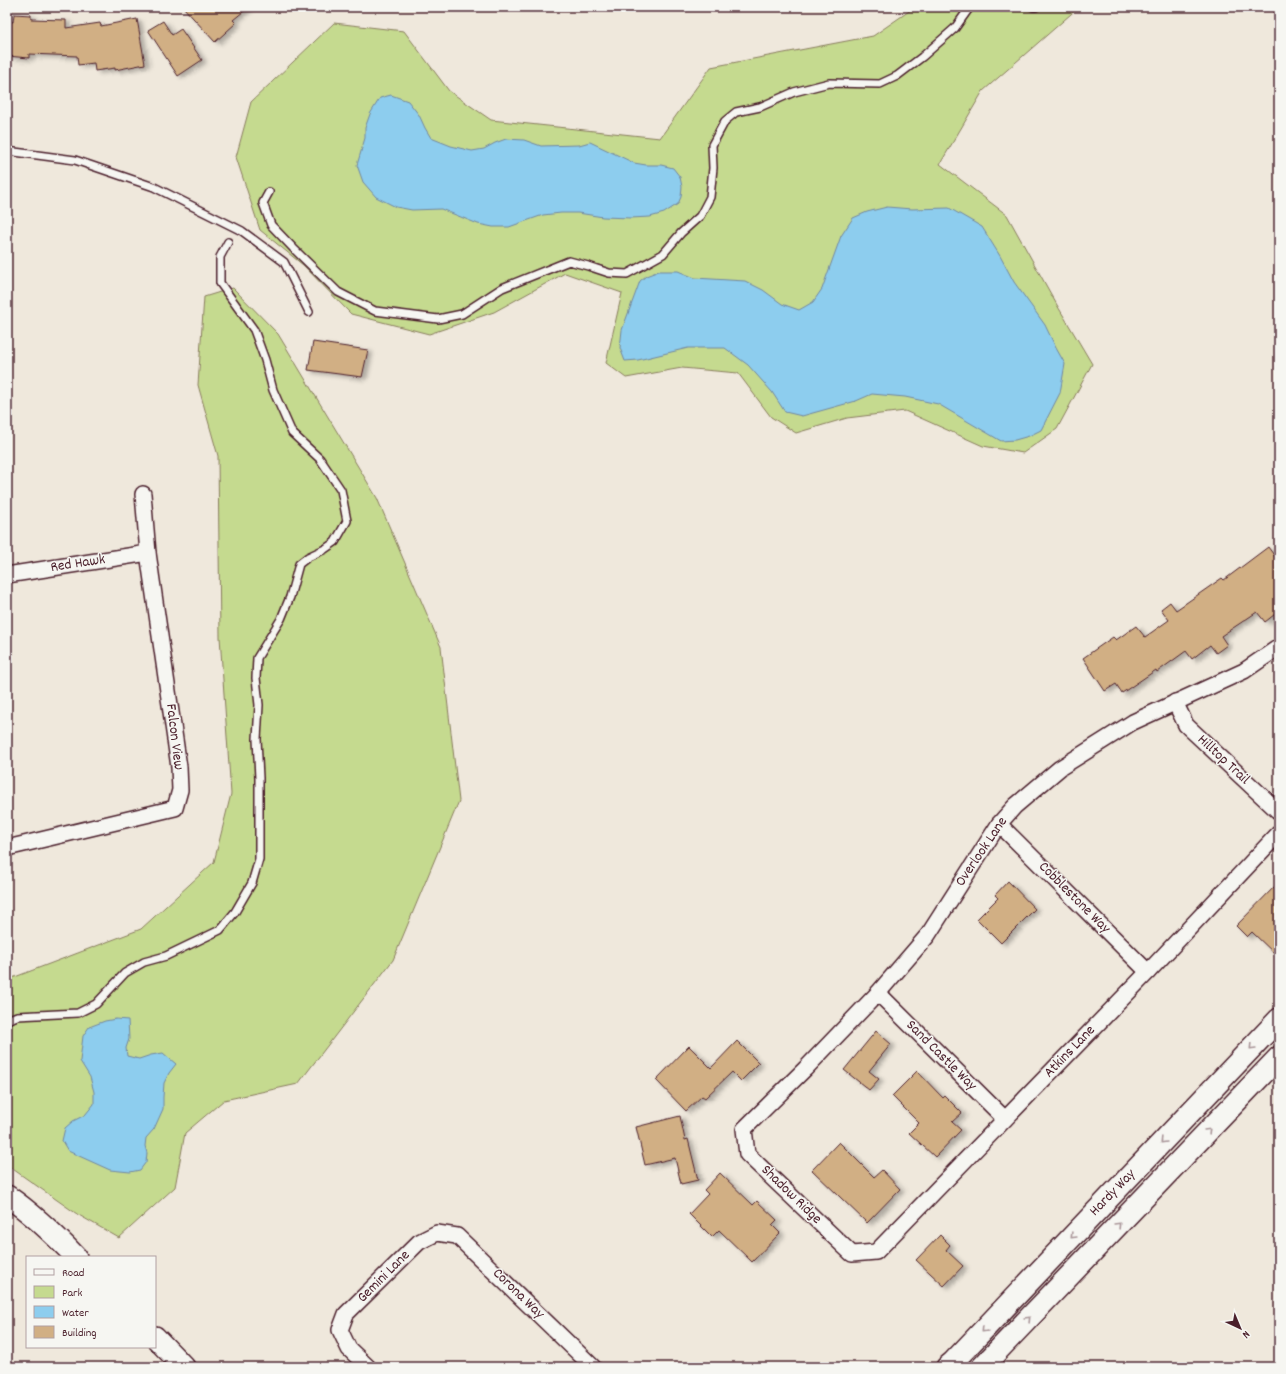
<svg xmlns="http://www.w3.org/2000/svg" width="1286" height="1374" viewBox="0 0 1286 1374" font-family="Dekko,sans-serif">
	<style>
		.green { fill: #c5da8f; stroke: #887c5d }
		.water { fill: #8dcdee; stroke: #7287a0 }
		.building { fill: #d1af84; stroke: #4a1f2b; filter: url(#shadow) }
		.lines { fill: none; stroke-linecap: round; stroke-linejoin: round }
		.lane-casing { stroke: #4a1f2b; stroke-width: 10 }
		.street-casing { stroke: #4a1f2b; stroke-width: 18 }
		.secondary-casing { stroke: #4a1f2b; stroke-width: 24 }
		.lane { stroke: #f6f6f2; stroke-width: 7 }
		.street { stroke: #f6f6f2; stroke-width: 15 }
		.secondary { stroke: #f6f6f2; stroke-width: 21 }
		.oneway { stroke: #a99598 }
		.labels { text-anchor: middle; dominant-baseline: central; stroke-width: 3; stroke-linejoin: round; paint-order: stroke }
		.street-label { font-size: 15px; fill: #4a1f2b; stroke: #f6f6f2 }
	</style>
	<defs>
		<filter id="shadow"><feDropShadow dx="4.5" dy="2.5" stdDeviation="2" flood-color="#0004"/></filter>
	</defs>
	<rect width="100%" height="100%" fill="#efe8dc"/>
	<filter id="ink" filterUnits="userSpaceOnUse"><feTurbulence type="fractalNoise" baseFrequency=".025" numOctaves="2"/><feDisplacementMap in="SourceGraphic" scale="8" xChannelSelector="R" yChannelSelector="G"/><feConvolveMatrix kernelMatrix="1 2 1 2 8 2 1 2 1" color-interpolation-filters="sRGB"/></filter>
	<g filter="url(#ink)">
		<g class="green">
			<polygon points="915,7 1079,7 983,91 940,164 1007,215 1057,305 1092,364 1057,429 1023,453 983,446 905,411 847,418 796,433 771,417 738,373 682,368 626,378 606,363 622,293 565,273 494,312 429,334 351,314 303,265 260,230 236,157 251,102 334,23 404,31 449,91 491,120 660,138 711,67 873,36"/>
			<polygon points="233,288 278,334 377,498 441,647 459,801 393,960 298,1084 224,1100 185,1133 175,1187 119,1238 77,1214 7,1165 7,980 141,929 214,862 231,794 220,637 218,456 198,385 204,297"/>
		</g>
		<g class="water">
			<polygon points="391,95 408,101 419,115 425,128 431,138 451,146 472,151 484,149 495,143 506,139 524,140 541,146 579,145 590,142 634,163 646,165 661,165 673,168 680,177 682,187 681,197 678,204 664,213 650,217 631,218 603,217 578,213 561,213 543,215 509,227 493,227 478,224 441,209 412,210 396,207 376,197 363,182 357,165 365,138 365,128 370,114 380,98"/>
			<polygon points="887,207 912,209 949,208 982,227 1000,256 1014,282 1045,325 1056,348 1065,364 1060,393 1041,430 1029,436 1015,440 1001,441 938,404 905,397 872,394 856,401 802,416 785,412 772,392 748,365 725,348 688,348 638,360 625,361 620,348 622,330 640,281 646,276 659,271 678,271 695,278 745,281 763,290 782,304 799,310 813,302 822,289 841,236 853,218 867,212"/>
			<polygon points="116,1019 128,1020 129,1039 126,1048 127,1056 139,1059 151,1055 163,1053 176,1064 169,1073 164,1083 163,1097 163,1109 154,1129 146,1138 145,1146 147,1153 146,1162 140,1170 130,1172 110,1170 68,1151 62,1141 65,1128 73,1121 85,1115 94,1104 94,1092 90,1077 80,1061 83,1036 89,1027 105,1021"/>
		</g>
		<g class="building">
			<polygon points="183,7 249,7 233,20 236,23 215,42"/>
			<polygon points="14,14 31,15 31,19 66,20 66,28 100,23 101,26 137,19 145,64 115,70 115,68 95,71 94,63 78,65 77,56 29,54 29,58 7,56 7,21 13,22"/>
			<polygon points="163,21 172,35 181,29 202,60 178,76 148,30"/>
			<polygon points="313,342 368,350 362,377 308,370"/>
			<polygon points="1268,547 1279,562 1279,611 1265,622 1257,612 1221,636 1227,645 1216,653 1210,645 1192,659 1186,651 1157,672 1156,670 1122,693 1116,684 1105,691 1083,658 1113,637 1116,640 1136,626 1145,637 1169,620 1161,609 1170,602 1176,610 1222,578 1224,580"/>
			<polygon points="1008,881 1035,909 1001,943 977,919 998,898 995,895"/>
			<polygon points="1279,882 1279,958 1252,932 1247,937 1236,926"/>
			<polygon points="876,1031 891,1044 869,1071 879,1079 869,1090 844,1070"/>
			<polygon points="737,1041 759,1063 741,1081 732,1072 705,1098 702,1096 686,1111 656,1080 689,1046 711,1068"/>
			<polygon points="917,1071 943,1098 945,1096 962,1113 952,1122 961,1130 935,1157 909,1133 919,1123 892,1096"/>
			<polygon points="680,1116 685,1140 688,1139 698,1180 681,1184 675,1158 645,1165 636,1127"/>
			<polygon points="839,1142 874,1177 882,1170 900,1189 867,1223 812,1170"/>
			<polygon points="720,1173 753,1205 757,1201 777,1220 772,1225 780,1233 752,1262 719,1230 712,1237 689,1214 708,1194 704,1190"/>
			<polygon points="940,1235 950,1245 946,1250 963,1266 944,1286 916,1260"/>
		</g>
		<g class="lines">
			<g class="lane-casing">
				<g id="lane">
					<polyline points="1033,7 1036,7"/>
					<polyline points="7,151 75,160 154,187 242,231 284,262 309,312"/>
					<polyline points="269,192 263,203 271,225 294,249 338,292 375,311 438,319 462,314 502,288 569,261 588,266 609,273 627,274 663,254 681,233 700,216 710,197 713,168 712,145 725,121 736,112 760,107 794,92 829,83 880,84 897,76 922,57 955,28 970,7"/>
					<polyline points="7,1020 17,1016 78,1013 96,1004 125,973 144,962 166,956 220,930 235,912 252,883 259,859 259,778 257,739 259,705 256,678 257,658 281,619 290,597 299,564 308,557 325,549 335,542 347,521 341,490 320,459 292,433 273,390 265,360 254,330 220,283 220,257 228,242"/>
				</g>
			</g>
			<g class="street-casing">
				<g id="street">
					<polyline points="7,575 148,553"/>
					<polyline points="1279,647 1244,671 1133,722 1060,768 1015,806 999,824 928,935 878,993 805,1069 744,1129 747,1154 852,1254 876,1252 1148,972 1279,833"/>
					<polyline points="1175,702 1186,725 1279,812"/>
					<polyline points="999,824 1148,972"/>
					<polyline points="7,848 175,808 180,790 179,767 148,553 143,494"/>
					<polyline points="878,993 1005,1119"/>
					<polyline points="368,1367 349,1349 340,1330 346,1314 419,1242 437,1233 457,1236 593,1367"/>
				</g>
			</g>
			<g class="secondary-casing">
				<g id="secondary">
					<path d="M7 1196C32 1213 55 1235 76 1257"/>
					<polyline points="155,1337 184,1367"/>
					<polyline points="947,1367 953,1362 1279,1019"/>
					<polyline points="982,1367 1279,1057"/>
				</g>
			</g>
			<use href="#lane" class="lane"/>
			<use href="#street" class="street"/>
			<use href="#secondary" class="secondary"/>
		</g>
		<defs><path id="oneway-chevron" d="M-2-3.5L2.5 0L-2 3.5" fill="none" stroke-width="1.6" stroke-linecap="round" stroke-linejoin="round"/></defs>
		<g class="oneway">
			<use href="#oneway-chevron" transform="translate(1252 1047) rotate(134)"/>
			<use href="#oneway-chevron" transform="translate(1208 1131) rotate(-46)"/>
			<use href="#oneway-chevron" transform="translate(1163 1141) rotate(134)"/>
			<use href="#oneway-chevron" transform="translate(1118 1225) rotate(-46)"/>
			<use href="#oneway-chevron" transform="translate(1073 1236) rotate(134)"/>
			<use href="#oneway-chevron" transform="translate(1028 1319) rotate(-46)"/>
			<use href="#oneway-chevron" transform="translate(984 1330) rotate(134)"/>
		</g>
	</g>
	<g class="labels">
		<g class="street-label">
			<text transform="translate(78 564) rotate(-9)">Red Hawk</text>
			<text transform="translate(174 737) rotate(83)">Falcon View</text>
			<text transform="translate(1223 760) rotate(43)">Hilltop Trail</text>
			<text transform="translate(982 852) rotate(-56)">Overlook Lane</text>
			<text transform="translate(1074 898) rotate(45)">Cobblestone Way</text>
			<text transform="translate(1070 1052) rotate(-46)">Atkins Lane</text>
			<text transform="translate(941 1056) rotate(45)">Sand Castle Way</text>
			<text transform="translate(1113 1193) rotate(-46)">Hardy Way</text>
			<text transform="translate(791 1195) rotate(44)">Shadow Ridge</text>
			<text transform="translate(384 1277) rotate(-45)">Gemini Lane</text>
			<text transform="translate(518 1294) rotate(44)">Corona Way</text>
		</g>
	</g>
	<rect width="1286" height="1374" fill="none" stroke="#f6f6f2" stroke-width="24"/>
	<rect x="12" y="12" width="1262" height="1350" fill="none" stroke="#4a1f2b" stroke-width="1.5" filter="url(#ink)"/>
	<rect x="26" y="1256" width="130" height="92" fill="#f6f6f2" stroke="#b1a0a2"/>
	<rect x="34" y="1269" width="20" height="6" fill="#f6f6f2" stroke="#b1a0a2"/>
	<text x="62" y="1276" font-size="12" fill="#4a1f2b">Road</text>
	<rect x="34" y="1286" width="20" height="12" fill="#c5da8f" stroke="#b1a0a2"/>
	<text x="62" y="1296" font-size="12" fill="#4a1f2b">Park</text>
	<rect x="34" y="1306" width="20" height="12" fill="#8dcdee" stroke="#b1a0a2"/>
	<text x="62" y="1316" font-size="12" fill="#4a1f2b">Water</text>
	<rect x="34" y="1326" width="20" height="12" fill="#d1af84" stroke="#b1a0a2"/>
	<text x="62" y="1336" font-size="12" fill="#4a1f2b">Building</text>
	<g transform="translate(1240 1328) rotate(136)" stroke="#f6f6f2" stroke-width="3" paint-order="stroke">
	<path d="M0-3L7 15L0 10L-7 15Z" fill="#4a1f2b"/>
	<text y="-6" font-size="11" font-weight="bold" text-anchor="middle" fill="#4a1f2b">N</text>
	</g>
</svg>
